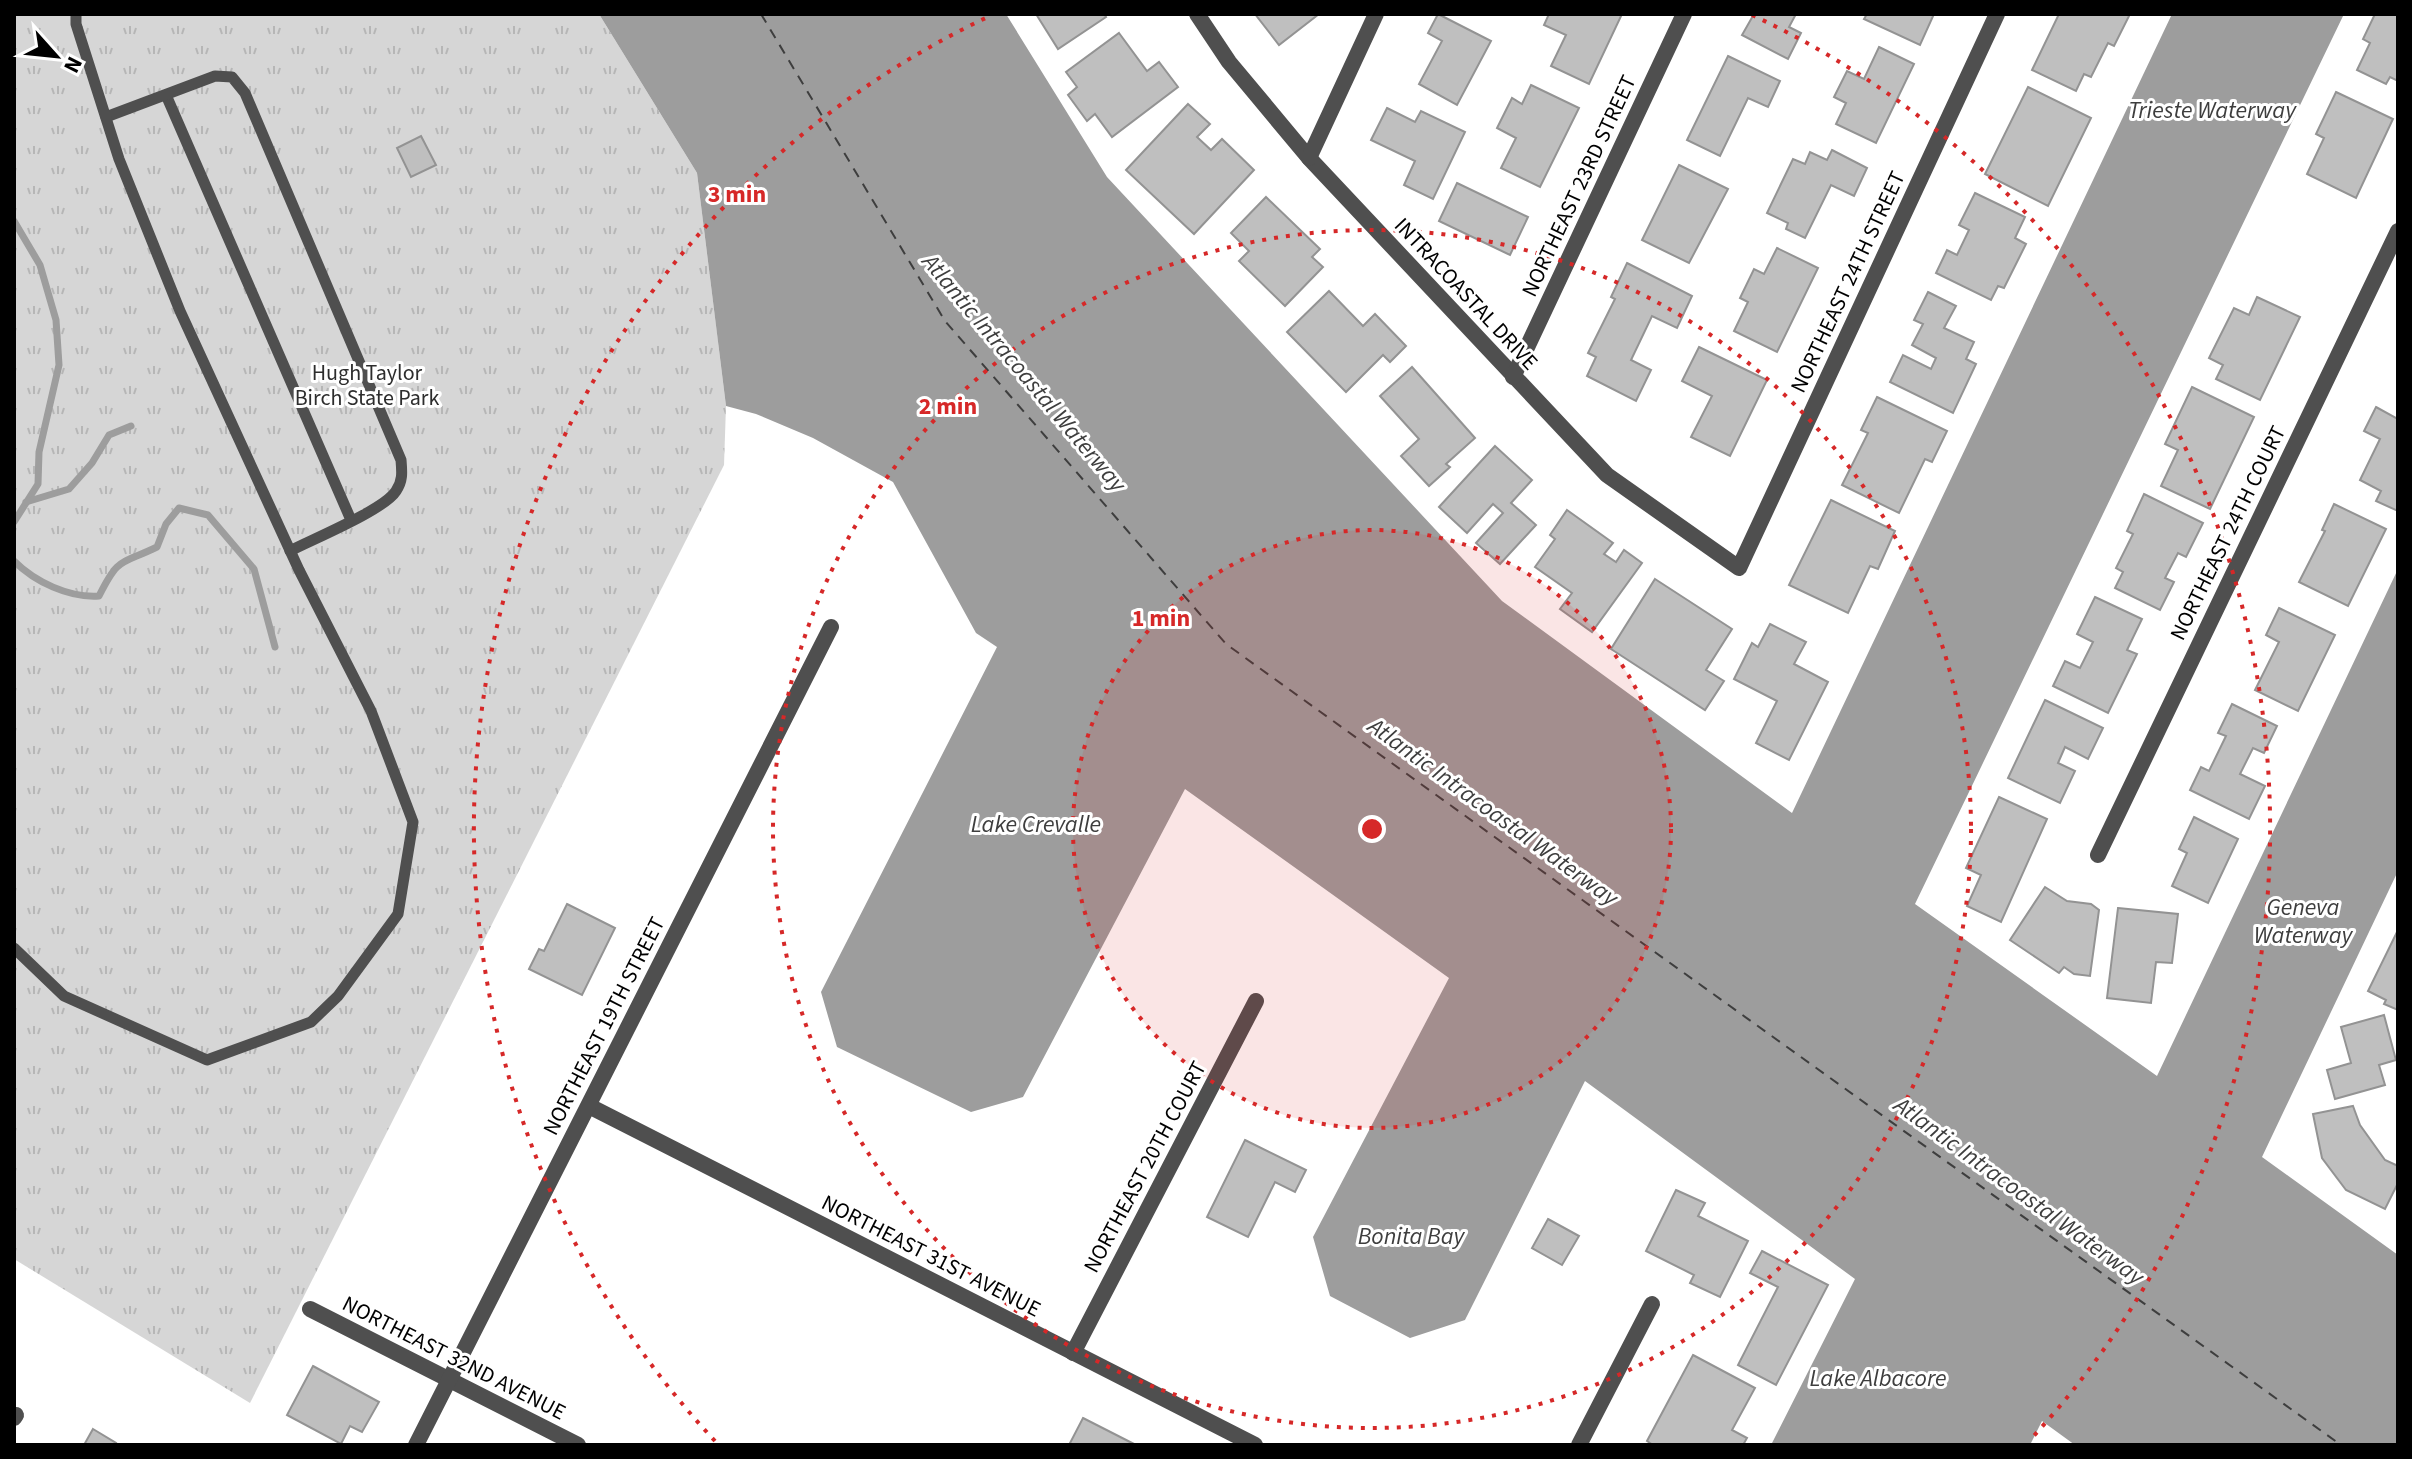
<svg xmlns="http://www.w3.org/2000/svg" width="2412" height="1459" viewBox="0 0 2412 1459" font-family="'Source Sans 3',sans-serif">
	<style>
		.grass { fill: url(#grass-tufts) }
		.water { fill: #9d9d9d }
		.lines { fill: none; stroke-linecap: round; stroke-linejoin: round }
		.stream { stroke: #9d9d9d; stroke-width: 7 }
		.ferry { stroke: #3e3e3e; stroke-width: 2; stroke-dasharray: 10 8; stroke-linecap: butt }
		.building { fill: #bfbfbf; stroke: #939393; stroke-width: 2 }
		.service { stroke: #4f4f4f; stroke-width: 11 }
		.minor { stroke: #4f4f4f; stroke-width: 16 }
		.ring { fill: none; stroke: #d62828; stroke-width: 4; stroke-dasharray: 4 8 }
		.labels { text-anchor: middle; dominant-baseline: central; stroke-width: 6; stroke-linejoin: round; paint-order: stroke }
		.street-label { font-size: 22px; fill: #000; stroke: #fff }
		.park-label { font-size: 22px; fill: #2d2d2d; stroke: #fff }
		.water-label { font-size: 24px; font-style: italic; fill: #3e3e3e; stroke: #fff }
		.centre { fill: #d62828; stroke: #fff; stroke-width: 4 }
		.ring-label { font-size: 24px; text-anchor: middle; font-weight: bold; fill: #d62828; stroke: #fff; stroke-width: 6; stroke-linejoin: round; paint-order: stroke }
	</style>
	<defs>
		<pattern id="grass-tufts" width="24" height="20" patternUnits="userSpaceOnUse" patternTransform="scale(2)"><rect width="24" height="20" fill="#d6d6d6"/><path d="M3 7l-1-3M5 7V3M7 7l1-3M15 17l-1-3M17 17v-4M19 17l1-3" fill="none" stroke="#b6b6b6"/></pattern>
	</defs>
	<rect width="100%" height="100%" fill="#fff"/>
	<polygon class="grass" points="14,14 599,14 697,173 726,406 724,465 250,1403 14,1259"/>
	<polygon class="water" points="599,14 1006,14 1107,177 1502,601 1792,813 2172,14 2344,14 1915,904 2157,1076 2398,569 2398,871 2262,1157 2398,1255 2398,1445 2075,1445 2042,1421 2030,1445 1771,1445 1855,1279 1585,1081 1465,1320 1410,1338 1330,1296 1313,1237 1449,978 1185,789 1023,1097 971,1112 837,1047 821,992 997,647 976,633 893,482 813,438 756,414 726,406 697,173"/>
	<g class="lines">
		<g class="stream">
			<polyline points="14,221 40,265 56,320 59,365 39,452 38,484 14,522"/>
			<polyline points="26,502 69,489 92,463 109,435 131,426"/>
			<path d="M14 561C35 582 69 598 99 596 119 556 120 565 157 547L166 524 179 508 208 515 254 569 275 647"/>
		</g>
		<polyline class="ferry" points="761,14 945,321 1226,644 2341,1445"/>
	</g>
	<g class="building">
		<polygon points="1036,14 1104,14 1106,17 1058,49"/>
		<polygon points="1255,14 1319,14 1279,45"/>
		<polygon points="1438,14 1491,41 1457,105 1419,84 1442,41 1428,33"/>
		<polygon points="1549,14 1622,14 1589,84 1551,66 1566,35 1544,25"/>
		<polygon points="1754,14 1796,14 1789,27 1801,33 1788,59 1742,35"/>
		<polygon points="1867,14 1934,14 1920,45 1864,19"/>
		<polygon points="2059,14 2130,14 2114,46 2108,43 2091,77 2084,74 2076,91 2032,70"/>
		<polygon points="2375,14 2398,14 2398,81 2390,77 2386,84 2357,70 2370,43 2363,39"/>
		<polygon points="1119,33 1147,71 1159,62 1178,87 1112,137 1095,114 1087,121 1068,95 1077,87 1066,72"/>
		<polygon points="1879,47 1914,64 1876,143 1836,124 1846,103 1834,97 1847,71 1864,79"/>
		<polygon points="1728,56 1780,81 1768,107 1748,98 1720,156 1687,140"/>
		<polygon points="1531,85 1579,108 1540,187 1501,168 1516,138 1497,128 1512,98 1522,104"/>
		<polygon points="2028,87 2091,118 2048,206 1985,174"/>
		<polygon points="2336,92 2393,119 2356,198 2307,174 2324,138 2316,134"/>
		<polygon points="1188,104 1210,124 1197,137 1211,150 1222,139 1254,170 1194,234 1126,170"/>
		<polygon points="1387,108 1415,122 1421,111 1465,132 1433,199 1404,185 1415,161 1371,140"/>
		<polygon points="421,136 436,165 411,177 397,148"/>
		<polygon points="1832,150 1867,168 1854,196 1831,185 1805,238 1786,229 1788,223 1767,213 1793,159 1805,164 1810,152 1827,160"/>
		<polygon points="1679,165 1728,189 1689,263 1642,240"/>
		<polygon points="1457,183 1528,217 1510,255 1439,221"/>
		<polygon points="1975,193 2025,217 2015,238 2026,244 2004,288 1998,286 1991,300 1936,273 1947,250 1957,255 1969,230 1959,225"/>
		<polygon points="1266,197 1320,249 1312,257 1323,267 1285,306 1239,261 1249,251 1231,233"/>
		<polygon points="1777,248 1818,268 1777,352 1734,331 1748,302 1740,298 1754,269 1764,274"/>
		<polygon points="1627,263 1692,296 1677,328 1652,316 1631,360 1651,370 1636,401 1587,376 1596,357 1588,353 1615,299 1611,297"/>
		<polygon points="1329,291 1363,326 1375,314 1406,346 1390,362 1383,355 1346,392 1287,332"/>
		<polygon points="1928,292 1956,306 1944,328 1974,342 1966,359 1976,364 1953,413 1890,382 1903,355 1931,369 1936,358 1912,345 1923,324 1914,320"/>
		<polygon points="2257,297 2300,317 2260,400 2216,379 2223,365 2209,358 2234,308 2249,315"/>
		<polygon points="1699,347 1767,380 1730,456 1691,437 1712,396 1682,381"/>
		<polygon points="1412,367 1475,438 1446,464 1450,467 1429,486 1401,456 1419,439 1380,396"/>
		<polygon points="2192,387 2254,417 2210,509 2161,486 2178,450 2165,444"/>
		<polygon points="1877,397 1947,431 1932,462 1925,459 1899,513 1842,485 1868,433 1861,430"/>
		<polygon points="2376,407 2398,419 2398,511 2376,501 2381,491 2360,480 2380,439 2364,431"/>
		<polygon points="1495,446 1532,480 1511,503 1536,525 1500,564 1476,543 1503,513 1493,504 1467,533 1439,507"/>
		<polygon points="2144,494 2203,523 2186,557 2178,553 2165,578 2174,582 2160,610 2115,588 2123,572 2116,568 2133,534 2127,531"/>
		<polygon points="1831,500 1895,531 1878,569 1870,566 1848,613 1789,585"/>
		<polygon points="2334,504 2386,529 2348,606 2299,582 2325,531 2322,530"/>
		<polygon points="1567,510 1613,543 1604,554 1616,562 1624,550 1642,563 1592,632 1560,609 1572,593 1535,567 1555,539 1550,535"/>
		<polygon points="1655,579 1732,629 1706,670 1724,681 1705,710 1611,649"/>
		<polygon points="2095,597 2142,619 2127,650 2137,654 2108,713 2053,686 2065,661 2080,668 2093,642 2077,634"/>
		<polygon points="2279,608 2335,635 2298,711 2255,690 2279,642 2266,635"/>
		<polygon points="1770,624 1806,642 1794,664 1828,682 1789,760 1756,743 1777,701 1734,679 1752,643 1758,647"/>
		<polygon points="2045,700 2103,728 2088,759 2065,747 2058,763 2075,771 2060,803 2008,778"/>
		<polygon points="2232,704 2277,726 2264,753 2253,748 2240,774 2265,786 2249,819 2190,790 2201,767 2209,771 2226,736 2218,733"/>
		<polygon points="1999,797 2047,819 2001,922 1967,906 1981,875 1966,868"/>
		<polygon points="2194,817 2238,839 2208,903 2172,886 2187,853 2179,849"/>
		<polygon points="2045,887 2067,901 2091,904 2099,910 2090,976 2074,974 2064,967 2059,973 2010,940"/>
		<polygon points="567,904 615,928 582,995 529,969 539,949 544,951"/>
		<polygon points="2118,908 2178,914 2172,963 2156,962 2151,1003 2107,998"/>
		<polygon points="2398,930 2398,1010 2384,1004 2386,1000 2368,991"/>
		<polygon points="2384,1015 2396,1060 2379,1065 2385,1085 2335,1099 2327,1070 2351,1063 2341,1027"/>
		<polygon points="2353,1106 2360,1125 2385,1160 2398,1166 2398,1183 2385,1209 2346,1190 2322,1158 2313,1114"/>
		<polygon points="1245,1140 1306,1170 1295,1192 1275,1182 1248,1237 1207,1217"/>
		<polygon points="1676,1190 1705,1203 1698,1216 1748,1241 1720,1297 1690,1283 1694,1275 1646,1251"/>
		<polygon points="1548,1219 1579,1236 1562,1265 1532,1248"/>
		<polygon points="1762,1251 1828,1285 1776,1385 1738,1365 1778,1287 1750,1273"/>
		<polygon points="1693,1355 1755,1388 1732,1430 1747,1438 1743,1445 1653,1445 1647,1441"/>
		<polygon points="313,1366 379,1402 362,1432 350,1426 341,1444 287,1415"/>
		<polygon points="1083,1418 1136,1445 1069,1445"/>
		<polygon points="93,1429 116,1443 115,1445 84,1445"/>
	</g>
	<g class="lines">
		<g class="service">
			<polyline points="166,95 351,520"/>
			<path d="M106 117 215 76 232 77 245 93 401 460C402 472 403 481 396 491 384 510 313 539 290 551"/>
			<polyline points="14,948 64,996 207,1060 311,1022 338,996 398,914 413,822 371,711 299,570 180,311 119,159 76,24 76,14"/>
		</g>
		<g class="minor">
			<polyline points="1197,14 1229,62 1309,158 1607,475 1739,568 1997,14"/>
			<polyline points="1309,158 1376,14"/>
			<polyline points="1513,377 1684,14"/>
			<polyline points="2098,855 2398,231"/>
			<polyline points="589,1106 1255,1445"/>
			<polyline points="310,1309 578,1445"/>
			<polyline points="1073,1353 1256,1001"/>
			<polyline points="14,1418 16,1415"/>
			<polyline points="416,1445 831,627"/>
			<polyline points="1579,1445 1652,1304"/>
		</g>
	</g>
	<circle cx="1372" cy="829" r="299" fill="#d62828" fill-opacity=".12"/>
	<g class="ring">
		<circle cx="1372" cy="829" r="299"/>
		<circle cx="1372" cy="829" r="599"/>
		<path d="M715 1441A898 898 0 0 1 992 15M1752 15A898 898 0 0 1 2029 1441"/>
	</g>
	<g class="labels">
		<g class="street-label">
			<text transform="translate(1579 186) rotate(-65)">NORTHEAST 23RD STREET</text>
			<text transform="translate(1848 282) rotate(-65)">NORTHEAST 24TH STREET</text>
			<text transform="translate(1466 294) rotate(47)">INTRACOASTAL DRIVE</text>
			<text transform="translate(2228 533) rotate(-64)">NORTHEAST 24TH COURT</text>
			<text transform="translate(604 1026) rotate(-63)">NORTHEAST 19TH STREET</text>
			<text transform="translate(1145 1167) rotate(-62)">NORTHEAST 20TH COURT</text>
			<text transform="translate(931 1256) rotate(27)">NORTHEAST 31ST AVENUE</text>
			<text transform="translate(454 1358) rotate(27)">NORTHEAST 32ND AVENUE</text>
		</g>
		<g class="park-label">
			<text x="367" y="373">Hugh Taylor<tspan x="367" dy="25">Birch State Park</tspan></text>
		</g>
		<g class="water-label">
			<text x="2212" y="110">Trieste Waterway</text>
			<text transform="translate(1024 373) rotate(50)">Atlantic Intracoastal Waterway</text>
			<text transform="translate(1493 812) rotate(36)">Atlantic Intracoastal Waterway</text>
			<text x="1036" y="824">Lake Crevalle</text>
			<text x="2303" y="907">Geneva<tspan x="2303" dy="28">Waterway</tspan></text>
			<text transform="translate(2019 1191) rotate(36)">Atlantic Intracoastal Waterway</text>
			<text x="1411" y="1236">Bonita Bay</text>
			<text x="1878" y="1378">Lake Albacore</text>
		</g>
	</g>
	<circle cx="1372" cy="829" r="12" class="centre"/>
	<g class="ring-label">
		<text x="737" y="202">3 min</text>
		<text x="948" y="414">2 min</text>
		<text x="1161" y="626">1 min</text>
	</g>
	<rect width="2412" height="1459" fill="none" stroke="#000000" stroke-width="32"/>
	<g transform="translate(56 56) rotate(117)" stroke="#ffffff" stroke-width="6" paint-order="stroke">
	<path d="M0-6L14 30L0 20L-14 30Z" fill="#000000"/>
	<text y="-12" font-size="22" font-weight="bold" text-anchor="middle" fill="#000000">N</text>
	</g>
</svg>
